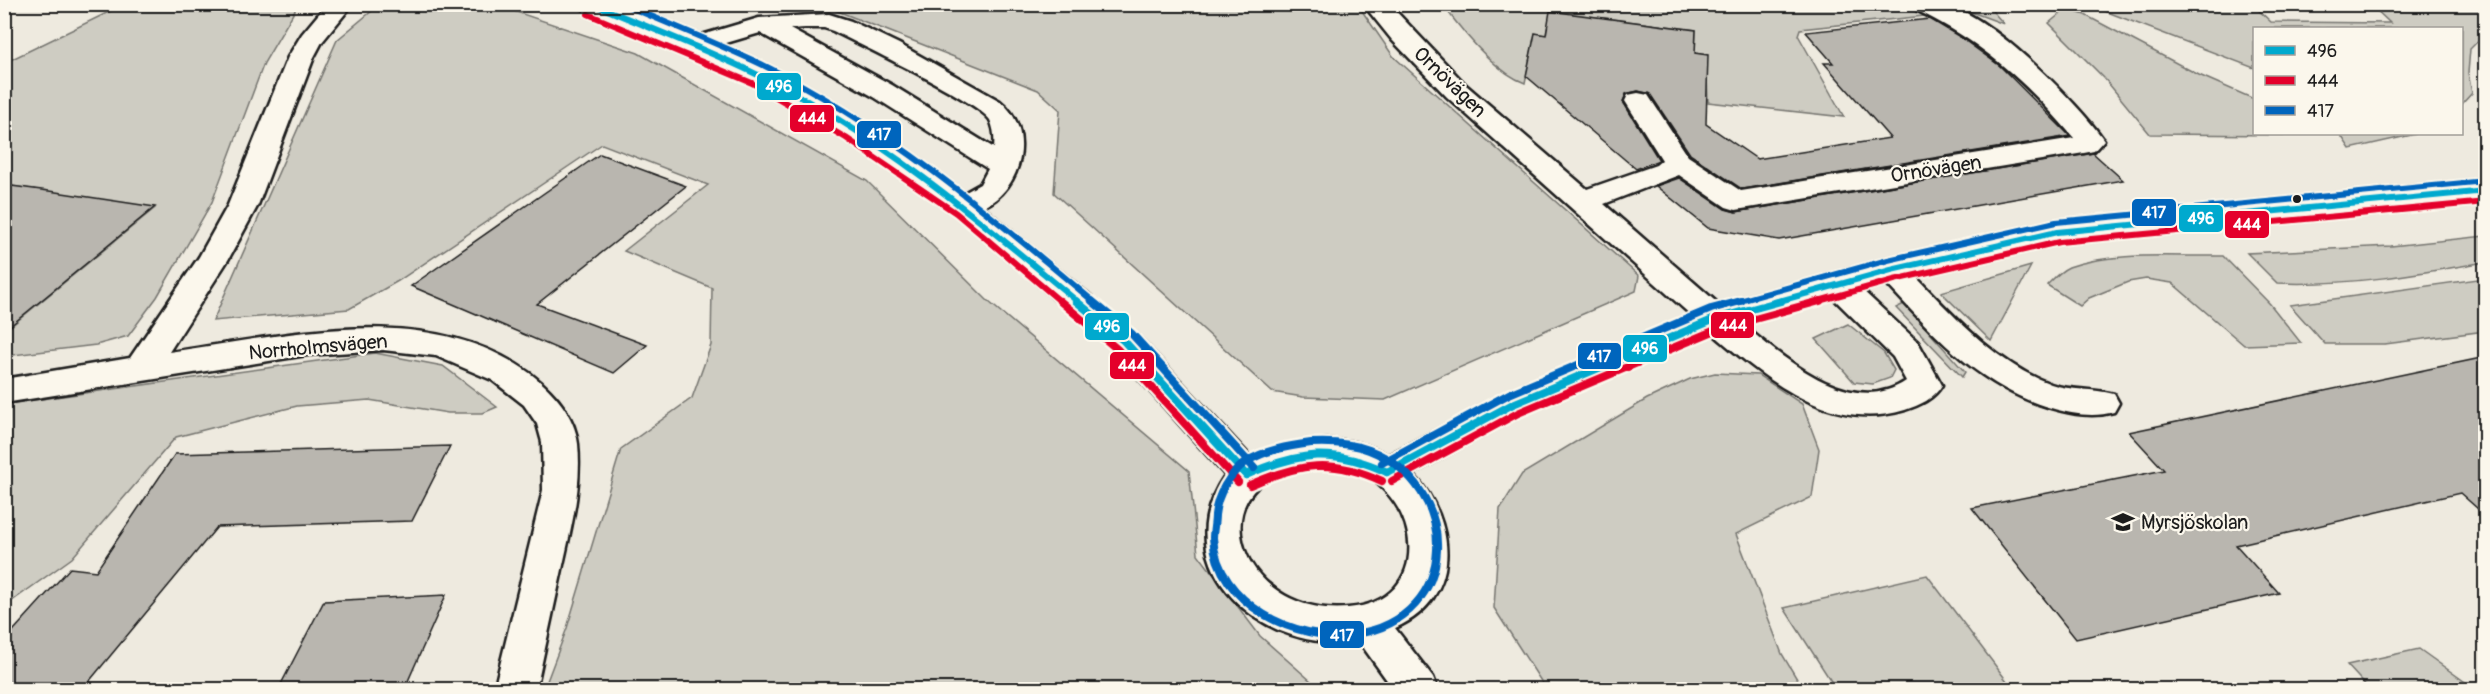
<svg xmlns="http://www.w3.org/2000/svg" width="2490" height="694" viewBox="0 0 2490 694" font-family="Pangolin,sans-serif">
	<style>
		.green { fill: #ceccc2; stroke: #75746f; stroke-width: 1.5 }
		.building { fill: #b9b6af; stroke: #1c1c1c; stroke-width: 1.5 }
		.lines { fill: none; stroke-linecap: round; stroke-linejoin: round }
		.minor-casing { stroke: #1c1c1c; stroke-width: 5 }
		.minor { fill: #fbf7ec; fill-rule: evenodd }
		.bus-1-far1-casing { stroke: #fbf7ec; stroke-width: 10 }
		.bus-1-casing { stroke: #fbf7ec; stroke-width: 13 }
		.bus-2-far1-casing { stroke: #fbf7ec; stroke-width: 10 }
		.bus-2-casing { stroke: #fbf7ec; stroke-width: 13 }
		.bus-3-far1-casing { stroke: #fbf7ec; stroke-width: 10 }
		.bus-3-casing { stroke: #fbf7ec; stroke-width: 13 }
		.bus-1-far1 { stroke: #00a9ce; stroke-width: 6 }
		.bus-1 { stroke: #00a9ce; stroke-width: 8 }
		.bus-2-far1 { stroke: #e4002b; stroke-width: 6 }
		.bus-2 { stroke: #e4002b; stroke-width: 8 }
		.bus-3-far1 { stroke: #0065bd; stroke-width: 6 }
		.bus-3 { stroke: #0065bd; stroke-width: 8 }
		.bus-dot { fill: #1c1c1c; stroke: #fbf7ec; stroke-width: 2 }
		.labels { text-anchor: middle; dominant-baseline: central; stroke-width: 4.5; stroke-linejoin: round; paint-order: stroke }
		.street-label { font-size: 20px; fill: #1c1c1c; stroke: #fbf7ec }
		.poi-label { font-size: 20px; fill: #1c1c1c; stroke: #fbf7ec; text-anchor: start }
		.line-badge { stroke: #fbf7ec; stroke-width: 2 }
		.badge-label { font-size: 16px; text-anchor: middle; font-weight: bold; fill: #fff }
	</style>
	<rect width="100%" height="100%" fill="#eeeadf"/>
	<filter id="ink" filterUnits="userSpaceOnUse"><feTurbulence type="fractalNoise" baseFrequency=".0167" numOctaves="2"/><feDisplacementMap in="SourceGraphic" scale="12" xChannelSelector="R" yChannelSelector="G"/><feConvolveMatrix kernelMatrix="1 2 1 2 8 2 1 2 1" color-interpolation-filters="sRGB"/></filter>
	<g filter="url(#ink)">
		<g class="green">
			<path d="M1901 4 1925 16 1800 29 1798 35 1844 117 1708 102 1707 77 1695 53 1696 30 1551 11 1546 35 1535 33 1525 83C1495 72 1462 31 1443 5Z"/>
			<polygon points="123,5 298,5 264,63 212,202 157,297 128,336 96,345 5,356 5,331 155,208 5,185 4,63"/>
			<polygon points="379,5 496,5 638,53 867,181 989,302 1189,471 1198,554 1260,636 1320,689 544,689 567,628 621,449 692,398 711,345 712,288 624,251 708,185 602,144 398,281 349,309 213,321 337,40"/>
			<polygon points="822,5 1358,5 1393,56 1639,276 1636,291 1385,400 1303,397 1272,392 1054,193 1060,110 1038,90"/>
			<polygon points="1953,5 1987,5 2004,24 1958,7"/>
			<polygon points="2089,5 2253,5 2271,22 2390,23 2371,5 2485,5 2485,34 2470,49 2468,73 2472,93 2462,104 2462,28 2254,28 2254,68"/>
			<polygon points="2066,9 2085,15 2199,75 2254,99 2254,134 2286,135 2150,134 2104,78 2049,23"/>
			<polygon points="2340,134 2416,134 2350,149"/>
			<path d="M2485 236V262C2417 274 2347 286 2277 283L2247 253 2391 246Z"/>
			<path d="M2223 256 2270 304 2301 343 2244 345 2172 283 2146 279 2128 282 2089 298 2080 306 2047 285C2054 278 2060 271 2069 267 2113 251 2176 257 2223 256Z"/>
			<polygon points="2031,266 1991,341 1941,292"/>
			<polygon points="2485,278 2485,331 2385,344 2325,344 2290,305"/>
			<polygon points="1904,304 1965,372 1962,377 1896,308"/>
			<polygon points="1848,324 1884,353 1894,370 1890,378 1873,384 1854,382 1816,339"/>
			<polygon points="375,353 443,366 497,407 483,413 448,413 369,400 297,406 176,437 72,558 5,606 5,404"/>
			<polygon points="1715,373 1758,375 1802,404 1819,449 1812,497 1736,534 1782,654 1803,689 1546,689 1494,608 1500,509 1522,474 1647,399 1690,379"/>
			<polygon points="1927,575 2013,689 1836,689 1784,608"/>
			<polygon points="2419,649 2475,689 2369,689 2347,665"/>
		</g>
		<g class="building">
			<polygon points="1550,11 1696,30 1695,53 1708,55 1706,124 1757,159 1890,138 1824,63 1833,63 1806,32 1930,19 1960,37 2000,66 2070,136 1742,189 1690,154 1650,94 1638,91 1626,94 1623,102 1659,160 1636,169 1526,76 1535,33 1546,35"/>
			<polygon points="2093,153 2123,180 1779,240 1708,228 1656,186 1679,178 1725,209 1736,212"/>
			<polygon points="600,154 686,186 537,304 647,345 614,373 411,286"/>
			<polygon points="4,185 49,191 155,207 4,331"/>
			<polygon points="2486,357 2486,516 2460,493 2236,545 2279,593 2076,639 1972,508 2164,470 2129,432"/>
			<polygon points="450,446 412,521 217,527 82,690 4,690 4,641 70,568 96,571 175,454"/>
			<polygon points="446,595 404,690 278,690 324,601"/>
		</g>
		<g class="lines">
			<g class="minor-casing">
				<g id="minor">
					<path d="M327 4H353L322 42 314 57 258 205 228 260 169 352C286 336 427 298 531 374 553 391 575 415 578 444 582 486 572 524 563 565 554 606 545 648 536 690H494L543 490 542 442 537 424 524 405 492 380 436 356 383 350 307 355 4 403V379L130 358 199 257 228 205 288 57 302 34Z"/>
					<path d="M580 4H616L695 37 759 18 829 14 851 21 899 44 1000 101C1036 129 1023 189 983 207L1136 333 1250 456C1292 438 1347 430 1388 455L1501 395 1692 316 1447 97 1392 40 1363 4H1389L1466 85 1587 189 1656 165 1662 160 1625 101 1628 95 1638 93 1648 95 1688 156 1741 191 2074 138C2026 82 1982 41 1914 9L1911 4C1921 4 1933 3 1943 4 1988 12 2078 103 2104 140L2094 151 2084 153 1736 210 1726 207 1679 175 1604 204 1721 306 1891 260 2057 222 2486 182V200L2057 242 1914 275C1953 315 1996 364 2051 384 2071 391 2093 388 2114 394L2119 403 2114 412C2093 418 2072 414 2051 408 1980 388 1933 334 1885 282L1861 289 1918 342 1942 385C1934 399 1920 405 1905 410 1829 433 1766 379 1712 333L1525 413 1413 474C1458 522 1463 599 1395 628L1433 677 1438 690H1394L1358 640C1267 657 1161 568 1225 475L1112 349 952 211 842 135 748 80 583 9ZM805 28H824L833 31C859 44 978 101 990 120 994 128 995 139 994 148L892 85 790 29ZM760 33 874 97 988 169 980 184 964 193C884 139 805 86 716 46ZM1832 297 1893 357 1906 381C1850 419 1782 356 1741 323ZM1320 466C1332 466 1345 466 1356 471 1423 499 1434 601 1348 608 1234 618 1190 470 1320 466Z"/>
				</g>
			</g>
			<use href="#minor" class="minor"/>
			<g class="bus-1-far1-casing">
				<g id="bus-1-far1">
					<path d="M593 4C647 27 703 48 756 74 873 130 979 219 1078 302"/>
					<polyline points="1776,302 1891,270 2057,232 2486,191"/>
				</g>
			</g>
			<g class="bus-1-casing">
				<g id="bus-1">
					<polyline points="1076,301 1124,341 1246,475"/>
					<polyline points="1387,472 1513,404 1715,319 1781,301"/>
					<path d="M1246 475C1299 452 1333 447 1387 472"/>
				</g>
			</g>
			<g class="bus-2-far1-casing">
				<g id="bus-2-far1">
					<polyline points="588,14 752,83 846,138 956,213 1061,302"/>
					<polyline points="1815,302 1894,280 2059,242 2486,202"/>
				</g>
			</g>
			<g class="bus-2-casing">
				<g id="bus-2">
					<polyline points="1060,301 1117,349 1238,482"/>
					<polyline points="1392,481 1518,413 1718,329 1820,301"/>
					<path d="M1250 485C1300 463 1332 458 1382 481"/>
				</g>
			</g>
			<g class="bus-3-far1-casing">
				<g id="bus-3-far1">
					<path d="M623 4C669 24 716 43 761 64 884 124 990 214 1094 302"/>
					<polyline points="1736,302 1888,260 2056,222 2485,181"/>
				</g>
			</g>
			<g class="bus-3-casing">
				<g id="bus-3">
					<polyline points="1092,301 1131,333 1254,468"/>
					<path d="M1311 443C1331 442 1351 443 1369 450 1462 486 1462 619 1355 634 1296 643 1217 604 1213 538 1213 531 1215 523 1215 515 1217 495 1229 474 1246 462 1265 450 1289 446 1311 443Z"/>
					<polyline points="1382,463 1509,394 1711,309 1741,301"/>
				</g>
			</g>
			<use href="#bus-1-far1" class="bus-1-far1"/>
			<use href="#bus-1" class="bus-1"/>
			<use href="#bus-2-far1" class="bus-2-far1"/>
			<use href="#bus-2" class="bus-2"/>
			<use href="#bus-3-far1" class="bus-3-far1"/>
			<use href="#bus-3" class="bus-3"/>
		</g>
	</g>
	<defs>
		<g id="school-bare" transform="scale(1.8)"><path d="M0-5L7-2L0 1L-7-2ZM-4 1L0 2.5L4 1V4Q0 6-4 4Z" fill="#1c1c1c" stroke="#fbf7ec" stroke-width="2.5" paint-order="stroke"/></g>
	</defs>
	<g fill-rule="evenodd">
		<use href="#school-bare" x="2123" y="522"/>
	</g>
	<circle class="bus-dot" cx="2297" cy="199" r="5"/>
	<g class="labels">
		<g class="street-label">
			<text transform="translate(1450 82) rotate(44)">Ornövägen</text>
			<text transform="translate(1936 169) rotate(-9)">Ornövägen</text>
			<text transform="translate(318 347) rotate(-5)">Norrholmsvägen</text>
		</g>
		<g class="poi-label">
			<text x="2141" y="522">Myrsjöskolan</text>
		</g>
	</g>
	<g class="line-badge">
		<rect x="756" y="72" width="46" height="29" rx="6" fill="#00a9ce"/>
		<rect x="789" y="104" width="46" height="29" rx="6" fill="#e4002b"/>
		<rect x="856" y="120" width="46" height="29" rx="6" fill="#0065bd"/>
		<rect x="2131" y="198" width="46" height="29" rx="6" fill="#0065bd"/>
		<rect x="2178" y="204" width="46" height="29" rx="6" fill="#00a9ce"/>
		<rect x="2224" y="210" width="46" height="29" rx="6" fill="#e4002b"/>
		<rect x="1710" y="311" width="45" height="28" rx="6" fill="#e4002b"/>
		<rect x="1084" y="312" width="46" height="29" rx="6" fill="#00a9ce"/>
		<rect x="1622" y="334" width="46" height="29" rx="6" fill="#00a9ce"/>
		<rect x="1577" y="342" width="45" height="28" rx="6" fill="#0065bd"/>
		<rect x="1109" y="351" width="46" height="29" rx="6" fill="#e4002b"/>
		<rect x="1319" y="620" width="46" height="29" rx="6" fill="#0065bd"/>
	</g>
	<g class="badge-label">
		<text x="779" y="92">496</text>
		<text x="812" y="124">444</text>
		<text x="879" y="140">417</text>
		<text x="2154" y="218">417</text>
		<text x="2201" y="224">496</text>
		<text x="2247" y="230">444</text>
		<text x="1733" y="331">444</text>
		<text x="1107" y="332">496</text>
		<text x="1645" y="354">496</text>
		<text x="1599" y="362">417</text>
		<text x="1132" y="371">444</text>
		<text x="1342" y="641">417</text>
	</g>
	<rect width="2490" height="694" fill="none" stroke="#fbf7ec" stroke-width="24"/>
	<rect x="12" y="12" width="2466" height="670" fill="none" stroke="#1c1c1c" stroke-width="2" filter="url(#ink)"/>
	<rect x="2253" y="27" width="210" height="108" fill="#fbf7ec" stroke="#a29f99" stroke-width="1.5"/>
	<rect x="2265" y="46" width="30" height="9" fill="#00a9ce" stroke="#a29f99" stroke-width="1.5"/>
	<text x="2307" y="57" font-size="18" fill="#1c1c1c">496</text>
	<rect x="2265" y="76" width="30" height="9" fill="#e4002b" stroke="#a29f99" stroke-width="1.5"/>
	<text x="2307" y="87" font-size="18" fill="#1c1c1c">444</text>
	<rect x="2265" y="106" width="30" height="9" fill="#0065bd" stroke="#a29f99" stroke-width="1.5"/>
	<text x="2307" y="117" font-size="18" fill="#1c1c1c">417</text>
</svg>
